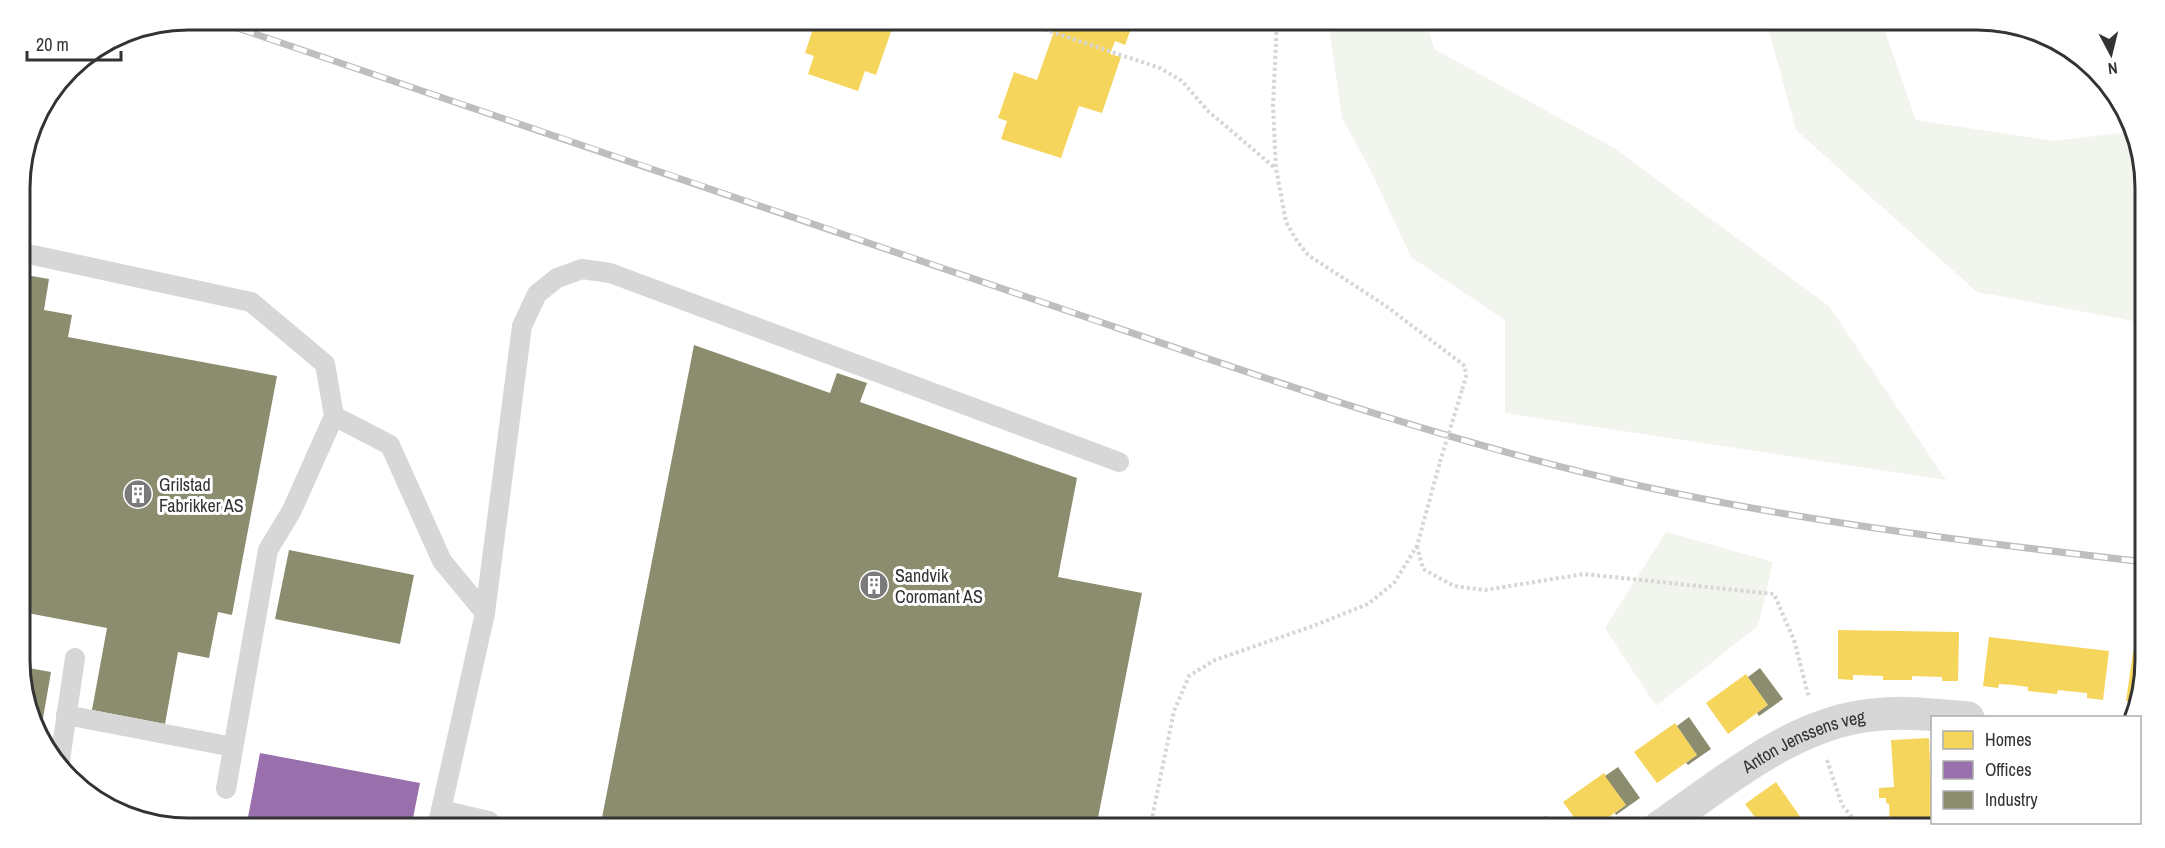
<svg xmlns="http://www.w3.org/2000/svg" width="2165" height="848" viewBox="0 0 2165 848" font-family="'Archivo Narrow',sans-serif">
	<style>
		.green { fill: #f1f5ed }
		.homes { fill: #f6d55c }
		.offices { fill: #9970ab }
		.industry { fill: #8c8c6e }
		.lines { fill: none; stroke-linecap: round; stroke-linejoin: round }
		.path { stroke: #d6d6d6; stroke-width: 4; stroke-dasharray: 3 3; stroke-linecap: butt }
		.service { stroke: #d7d7d7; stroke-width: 20 }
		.minor { stroke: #d7d7d7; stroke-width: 33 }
		.rail-casing { stroke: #bebebe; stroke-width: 7 }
		.rail { stroke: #fff; stroke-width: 4.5; stroke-dasharray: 14; stroke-linecap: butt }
		.path-bridge { stroke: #d6d6d6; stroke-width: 4; stroke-dasharray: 3 3; stroke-linecap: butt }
		.labels { text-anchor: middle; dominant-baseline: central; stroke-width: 6; stroke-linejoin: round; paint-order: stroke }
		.poi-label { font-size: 18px; fill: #333; stroke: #fff; text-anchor: start }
		.street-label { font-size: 18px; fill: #333; stroke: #fff }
		.rim { fill: none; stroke: #333; stroke-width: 3 }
	</style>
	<rect width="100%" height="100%" fill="#fff"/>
	<g class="green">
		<polygon points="1328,20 1426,20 1434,49 1614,148 1829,306 1946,480 1505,413 1505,320 1411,257 1369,167 1342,118"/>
		<polygon points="1766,20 1881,20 1916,120 2053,141 2129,132 2144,165 2144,323 1977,292 1796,130"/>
		<polygon points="1666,532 1773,562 1758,626 1656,706 1605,628"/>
	</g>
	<g class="homes">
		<polygon points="816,20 895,20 876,75 865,71 858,91 808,74 814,56 805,53"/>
		<polygon points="1024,20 1052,20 1049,29"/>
		<polygon points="1058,20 1134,20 1125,45 1115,41 1110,54 1121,57 1102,113 1079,106 1061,158 1001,139 1007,121 998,118 1014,72 1037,80"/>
		<polygon points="1838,630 1959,632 1958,681 1942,681 1942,677 1912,676 1912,680 1883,680 1883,676 1853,675 1853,680 1838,679"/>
		<polygon points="1989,637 2109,651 2103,700 2087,698 2087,693 2058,690 2057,694 2028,691 2028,687 2013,685 1999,684 1998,688 1983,686"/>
		<polygon points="2133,652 2145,654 2139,702 2126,701"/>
		<polygon points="1746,674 1768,705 1728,734 1706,703"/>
		<polygon points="1675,723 1697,755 1657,783 1634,752"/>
		<polygon points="1929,738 1933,828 1890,828 1889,804 1886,803 1886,798 1879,798 1879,788 1894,787 1891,740"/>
		<polygon points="1604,773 1626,805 1593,828 1582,828 1563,802"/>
		<polygon points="1776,782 1808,828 1763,828 1745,804"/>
	</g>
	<polygon class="offices" points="260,753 420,783 411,828 246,828"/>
	<g class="industry">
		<polygon points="20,274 49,279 44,310 72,315 68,337 277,376 232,615 218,612 209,658 178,652 165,724 92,710 107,628 22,612"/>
		<polygon points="694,345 830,393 837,373 867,383 860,402 1077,478 1058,577 1142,593 1096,828 600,828"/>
		<polygon points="289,550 414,575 400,644 275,619"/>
		<polygon points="23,667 51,672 41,730 23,693"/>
		<polygon points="1760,668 1783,699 1759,716 1757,713 1768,705 1748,677"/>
		<polygon points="1689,717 1711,749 1688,765 1686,763 1697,755 1677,726"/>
		<polygon points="1618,767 1640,798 1616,815 1615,813 1626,805 1605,776"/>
		<polygon points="1546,816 1555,828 1536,828 1534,825"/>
	</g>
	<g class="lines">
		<g class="path">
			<polyline points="1016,20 1160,68 1182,81 1208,111 1275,168"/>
			<polyline points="1277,20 1273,106 1276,168 1286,222 1297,241 1308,255 1386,306 1465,366 1466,377 1462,390"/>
			<polyline points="1417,546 1423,569 1454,586 1485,590 1584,574 1774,594 1794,640 1809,698"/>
			<polyline points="1827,760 1842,805 1861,828"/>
			<polyline points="1150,828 1174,711 1189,676 1215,660 1313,626 1368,604 1394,583 1417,546 1440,462"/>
		</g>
		<g class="service">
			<polyline points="33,255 251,302 325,364 334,416 292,510 268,550 226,789"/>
			<polyline points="334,416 390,445 442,561 485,613"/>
			<polyline points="66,715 233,747"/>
			<polyline points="59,767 75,658"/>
			<polyline points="441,810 489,821 494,828"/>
			<polyline points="437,828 485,613 522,326 537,294 557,278 582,269 610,273 1119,462"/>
		</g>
		<path class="minor" id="s1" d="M1658 828C1722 784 1792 723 1872 715 1904 711 1936 715 1968 718"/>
		<g class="rail-casing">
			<path id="rail" d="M214 20C482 111 750 202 1018 294 1228 365 1438 442 1655 489 1817 524 1981 543 2145 562"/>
		</g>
		<use href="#rail" class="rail"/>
		<polyline class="path-bridge" points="1440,462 1462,390"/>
	</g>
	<defs>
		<g id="building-disc" transform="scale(1.5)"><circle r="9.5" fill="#7a7a7a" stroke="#fff"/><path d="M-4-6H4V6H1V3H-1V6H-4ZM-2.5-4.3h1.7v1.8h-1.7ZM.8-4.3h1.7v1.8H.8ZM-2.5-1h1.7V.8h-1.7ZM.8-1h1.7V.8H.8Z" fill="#fff"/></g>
	</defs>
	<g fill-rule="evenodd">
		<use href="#building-disc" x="138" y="494"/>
		<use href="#building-disc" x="874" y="585"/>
	</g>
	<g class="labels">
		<g class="poi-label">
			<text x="159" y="484">Grilstad<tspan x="159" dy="21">Fabrikker AS</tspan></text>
			<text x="895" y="575">Sandvik<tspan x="895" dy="21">Coromant AS</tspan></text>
		</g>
		<g class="street-label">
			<text stroke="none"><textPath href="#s1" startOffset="171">Anton Jenssens veg</textPath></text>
		</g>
	</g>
	<path d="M0 0H2165V848H0ZM188 30H1977A158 158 0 0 1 2135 188V660A158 158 0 0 1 1977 818H188A158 158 0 0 1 30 660V188A158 158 0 0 1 188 30Z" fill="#fff" fill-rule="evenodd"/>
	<path class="rim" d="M188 30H1977A158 158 0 0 1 2135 188V660A158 158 0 0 1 1977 818H188A158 158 0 0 1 30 660V188A158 158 0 0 1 188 30Z"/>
	<rect x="1931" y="716" width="210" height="108" fill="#ffffff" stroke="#adadad" stroke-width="1.5"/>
	<rect x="1943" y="731" width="30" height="18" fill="#f6d55c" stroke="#adadad" stroke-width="1.5"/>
	<text x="1985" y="746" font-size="18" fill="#333333">Homes</text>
	<rect x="1943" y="761" width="30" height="18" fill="#9970ab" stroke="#adadad" stroke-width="1.5"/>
	<text x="1985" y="776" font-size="18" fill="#333333">Offices</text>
	<rect x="1943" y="791" width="30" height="18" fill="#8c8c6e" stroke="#adadad" stroke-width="1.5"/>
	<text x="1985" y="806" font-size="18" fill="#333333">Industry</text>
	<g transform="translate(2111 54) rotate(173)" stroke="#ffffff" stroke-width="4.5" paint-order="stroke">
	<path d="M0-4.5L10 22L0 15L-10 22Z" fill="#333333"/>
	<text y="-9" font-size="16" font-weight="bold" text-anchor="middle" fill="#333333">N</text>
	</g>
	<path d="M27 51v9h94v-9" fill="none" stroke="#333333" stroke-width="3"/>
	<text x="36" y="51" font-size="18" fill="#333333" stroke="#ffffff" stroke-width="4.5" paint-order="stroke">20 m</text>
</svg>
